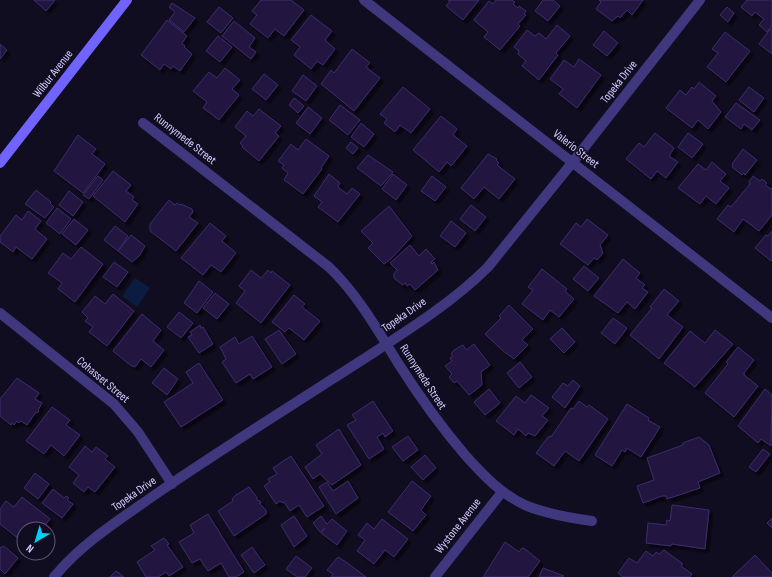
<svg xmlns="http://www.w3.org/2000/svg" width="772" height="577" viewBox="0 0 772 577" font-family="'Sofia Sans Condensed',sans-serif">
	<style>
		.water { fill: #0b1c40 }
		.building { fill: #231941; stroke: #3c2b6d; filter: url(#shadow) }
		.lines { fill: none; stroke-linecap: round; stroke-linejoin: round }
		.street { stroke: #3f387f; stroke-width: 10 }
		.secondary { stroke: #7164fe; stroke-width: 10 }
		.labels { text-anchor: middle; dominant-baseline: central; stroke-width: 3; stroke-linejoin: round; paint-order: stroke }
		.street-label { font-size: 12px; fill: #d5ccff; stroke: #110d20 }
	</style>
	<defs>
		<filter id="shadow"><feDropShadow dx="3.5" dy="3.5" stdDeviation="1" flood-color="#0009"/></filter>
	</defs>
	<rect width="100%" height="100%" fill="#110d20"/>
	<polygon class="water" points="135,278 150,288 137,307 122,296"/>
	<g class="building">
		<polygon points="34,0 55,0 46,11"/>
		<polygon points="261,0 291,0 304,10 284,36 275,29 268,38 250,24 257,15 252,11"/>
		<polygon points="448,0 479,0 463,20 446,6 450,1"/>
		<polygon points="496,0 512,0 515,2 513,4 518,8 519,6 526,11 524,14 526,15 518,24 520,26 500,50 484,37 488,32 474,20 489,1 493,4"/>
		<polygon points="543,0 553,0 560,6 548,21 535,11"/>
		<polygon points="599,0 643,0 632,15 627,10 620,18 618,16 612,21 596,9 601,2"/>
		<polygon points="747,0 772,0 772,26 767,32 759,25 764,19 755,12 752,16 741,7"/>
		<polygon points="172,3 195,18 184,32 169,20 175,12 169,7"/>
		<polygon points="219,7 233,18 221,33 207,22"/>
		<polygon points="727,7 734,13 728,22 720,15"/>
		<polygon points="311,15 332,31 325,40 335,49 323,65 317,61 311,69 294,55 300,47 291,40"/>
		<polygon points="167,20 187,36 182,43 185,46 184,47 192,54 180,71 173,66 171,69 164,64 160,70 141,55"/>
		<polygon points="234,21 255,38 249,47 256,52 251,59 222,36"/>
		<polygon points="557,25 570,36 556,53 558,55 539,80 522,66 526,61 518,54 519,51 514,47 527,30 535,36 539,33 546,39"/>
		<polygon points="770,29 772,30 772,54 759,44"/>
		<polygon points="604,31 618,43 607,56 593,45"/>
		<polygon points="725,32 750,51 726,82 707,67 718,53 712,49"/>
		<polygon points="218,36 232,47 220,62 206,51"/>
		<polygon points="0,44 7,50 0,59"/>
		<polygon points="352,49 370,63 366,67 380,78 354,111 321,84 331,70 334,73"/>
		<polygon points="579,59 601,75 577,108 559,94 563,89 550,79 564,60 574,67"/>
		<polygon points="225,68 240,80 232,89 239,95 219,120 203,108 207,102 193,91 209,72 217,78"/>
		<polygon points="264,74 278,85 266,100 252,89"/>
		<polygon points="303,75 317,86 306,101 292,91"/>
		<polygon points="699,82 716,96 712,101 721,112 708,129 698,120 692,128 666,108 680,90 686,95 692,87 694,89"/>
		<polygon points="403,87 430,109 411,133 400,125 395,132 384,123 387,119 380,114"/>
		<polygon points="749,87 764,98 754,112 739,100"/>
		<polygon points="294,98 304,106 298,113 289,105"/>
		<polygon points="736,103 760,120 752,130 744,124 741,129 725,117"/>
		<polygon points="340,105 360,120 348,135 329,120"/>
		<polygon points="308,107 322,118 310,134 296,123"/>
		<polygon points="259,109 281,126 275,133 279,136 259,161 242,147 243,146 240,143 246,136 235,127 247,111 253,116"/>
		<polygon points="441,116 457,129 453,135 467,146 451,166 447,162 439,172 413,150"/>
		<polygon points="361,123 374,134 364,147 351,137"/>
		<polygon points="655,133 674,148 669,156 678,162 666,178 657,171 651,179 626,159 639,143 644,147"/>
		<polygon points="688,133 703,144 692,158 678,147"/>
		<polygon points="78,135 96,149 92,154 105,164 83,193 54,171"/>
		<polygon points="306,139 329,156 321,168 322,169 303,194 284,180 288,173 282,168 284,165 278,161 291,144 298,150"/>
		<polygon points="351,142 358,148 353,154 346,148"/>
		<polygon points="743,149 757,160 745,175 744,173 742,175 732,167 733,165 732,164"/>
		<polygon points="488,154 497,159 496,160 499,163 497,165 515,179 499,199 484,187 474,199 461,188"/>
		<polygon points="368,155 393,172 381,186 357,168"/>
		<polygon points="712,162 726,174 720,181 729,188 716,204 706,196 700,204 678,188 698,164 706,170"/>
		<polygon points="113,171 131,185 126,191 134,197 132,200 138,204 125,222 93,196"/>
		<polygon points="329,174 340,183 338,187 347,194 352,188 360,194 338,222 318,207 322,202 314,196"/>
		<polygon points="393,174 407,185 396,200 382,189"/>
		<polygon points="98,176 103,180 89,199 83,195"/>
		<polygon points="432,176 446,187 435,201 421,191"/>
		<polygon points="753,176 760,181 762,179 767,183 765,185 771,189 772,188 772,215 759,231 743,219 734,232 717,219 728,205 731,207 750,184 749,182"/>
		<polygon points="36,190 51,202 50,203 54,207 45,218 25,204"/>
		<polygon points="69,191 83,202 73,216 59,205"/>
		<polygon points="169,200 175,205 177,203 180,205 181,204 192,209 193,212 189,217 198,223 176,251 150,231 150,224"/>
		<polygon points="471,205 486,217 475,231 460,219"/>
		<polygon points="389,206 412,236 392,258 384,264 368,248 373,243 361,231"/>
		<polygon points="57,208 71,219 60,234 46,223"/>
		<polygon points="28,211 41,221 35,229 47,239 32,259 16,247 13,252 0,242 0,236 16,215 22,220"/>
		<polygon points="74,219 88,230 76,245 62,234"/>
		<polygon points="587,219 608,235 600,245 603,253 597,260 594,258 588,265 560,244 576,223 581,227"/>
		<polygon points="451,221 466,233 455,247 440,236"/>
		<polygon points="210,223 226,236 222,241 236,253 221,272 211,265 203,275 181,258"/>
		<polygon points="115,226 128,236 118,251 104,240"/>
		<polygon points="772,231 772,260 771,261 755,248 766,235 768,236"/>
		<polygon points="131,235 145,246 140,255 132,262 118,251"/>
		<polygon points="410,245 419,256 426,249 435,259 431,262 432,264 434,262 438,270 415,290 410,284 407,286 405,283 403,285 400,283 394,278 394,274 397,270 390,263"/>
		<polygon points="81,247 103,264 75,302 58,289 62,283 48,273 63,253 71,259"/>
		<polygon points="623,259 640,273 636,278 645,285 642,288 648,292 635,309 627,302 618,313 594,296"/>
		<polygon points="114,262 128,272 117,287 103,277"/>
		<polygon points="584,266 599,278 588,291 573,279"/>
		<polygon points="542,269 567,289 565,291 574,299 559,317 550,310 543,320 522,304 533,290 528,287"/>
		<polygon points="251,270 261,278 268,270 271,273 272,271 290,285 261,323 236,303 245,291 239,286"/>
		<polygon points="199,281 213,292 197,313 184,303"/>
		<polygon points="664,289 679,301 667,315 683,327 659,359 630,335 652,308 650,307"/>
		<polygon points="215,293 229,304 217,319 203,308"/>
		<polygon points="113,294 134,311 107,346 89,332 93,327 85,321 88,318 82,312 95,296 105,304"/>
		<polygon points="294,295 305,304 302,307 320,321 304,340 289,328 285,332 272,322"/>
		<polygon points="509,305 533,329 522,340 528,345 514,359 503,351 485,334 501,318 499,316"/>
		<polygon points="179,312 193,323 181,338 167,327"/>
		<polygon points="142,314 161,330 153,341 164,350 151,367 141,359 135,367 130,365 113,351"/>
		<polygon points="613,318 627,328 615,344 601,333"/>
		<polygon points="200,325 201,328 203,327 213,344 199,353 188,337 192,335 190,332"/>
		<polygon points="562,328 575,342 564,353 550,339"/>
		<polygon points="279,330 296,354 282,364 265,339"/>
		<polygon points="715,330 733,344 695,387 664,363 690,331 705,343"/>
		<polygon points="252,336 272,367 253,379 250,374 236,383 222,362 226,359 220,347 235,337 239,344"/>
		<polygon points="474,344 490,365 481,372 482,385 469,395 457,381 454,383 449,377 452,374 445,366 452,361 450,358 453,356 451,354 454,350 463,345 466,350"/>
		<polygon points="738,347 754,360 744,373 744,375 758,386 734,417 705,393 728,364 726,362"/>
		<polygon points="520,362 532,377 519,388 507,373"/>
		<polygon points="199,363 223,400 181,427 164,402 193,383 186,372"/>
		<polygon points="164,368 178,379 167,395 152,383"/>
		<polygon points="17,378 39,393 35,399 42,403 38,410 39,411 37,413 36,412 27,425 21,421 19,423 17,421 14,425 12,423 11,425 0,416 0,399"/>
		<polygon points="573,380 580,386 565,408 552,397 563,383 568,386"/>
		<polygon points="489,389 500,403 485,415 474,402"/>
		<polygon points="765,389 772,395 771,446 761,439 758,443 738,426"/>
		<polygon points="531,395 549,408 542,416 548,420 535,436 528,433 526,436 518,429 514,435 496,421 516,396 525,403"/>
		<polygon points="373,401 393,431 385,437 383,433 377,437 384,449 369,459 347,425 356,420 352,415"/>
		<polygon points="579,401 587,407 589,405 608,419 579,461 565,451 554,466 536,453 549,436 551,437 571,408 573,409"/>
		<polygon points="627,404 649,418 648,420 660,427 641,457 627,448 625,452 622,450 612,466 595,455"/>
		<polygon points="52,407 70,420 66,425 80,435 64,456 51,445 44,454 26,441"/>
		<polygon points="339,429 361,465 332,485 320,474 313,479 305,467 322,454 316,445"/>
		<polygon points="408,436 418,450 403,461 392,447"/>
		<polygon points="699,437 709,445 720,473 698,482 700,488 667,499 666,496 662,496 643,503 637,486 654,480 647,458 683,445 683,443"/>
		<polygon points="85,446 92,452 96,447 108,456 105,459 115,467 95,492 88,487 84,492 73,483 79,475 69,467"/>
		<polygon points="763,449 770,454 756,472 749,467"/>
		<polygon points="425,455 436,468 423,480 411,467"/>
		<polygon points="291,456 324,506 307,517 299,505 290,511 284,502 282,503 280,501 276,504 264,486 270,482 268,479 277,474 273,468"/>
		<polygon points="35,473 49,484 38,499 24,488"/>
		<polygon points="348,481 358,498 336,514 319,487 327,482 333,491"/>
		<polygon points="412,481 431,496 421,510 426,515 413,531 388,512"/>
		<polygon points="249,487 256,496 258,501 259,500 261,503 259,503 266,510 266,514 234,536 218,511 233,501 232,499 236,495"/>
		<polygon points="53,489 64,498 66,496 69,498 67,500 73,504 62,518 42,503"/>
		<polygon points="22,497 50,519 42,529 39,527 37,529 24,529 24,543 0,524 0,509 6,501 14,507"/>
		<polygon points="672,505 709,510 705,549 672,544 671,546 646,543 648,523 666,525 667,520 670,521"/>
		<polygon points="208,514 244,572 236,577 229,577 221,563 208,571 200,559 192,563 179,542 194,533 190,525"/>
		<polygon points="294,516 307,536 294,547 281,525"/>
		<polygon points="321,516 327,524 332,519 347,531 337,545 321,533 325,528 320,532 313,523"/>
		<polygon points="772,518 772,528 767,523"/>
		<polygon points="382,519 408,539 394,557 385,550 374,564 357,551 365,540 358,535 367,523 374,529"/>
		<polygon points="164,538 169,544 167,545 183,567 169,576 166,572 158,577 146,577 137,562 155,550 151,546"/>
		<polygon points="505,542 519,552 522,548 525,549 540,561 528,577 483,577"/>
		<polygon points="4,546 18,558 5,574 0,569 0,548"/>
		<polygon points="252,547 265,565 254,573 241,555"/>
		<polygon points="664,550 683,564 681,566 692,574 690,577 623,577 618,573 629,558 637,563 646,551 653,556 656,552 659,554"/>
		<polygon points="755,555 772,573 772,577 732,577"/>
		<polygon points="296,556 312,568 305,577 297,577 286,569"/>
		<polygon points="338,557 346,562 366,577 331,577 333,574 327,570"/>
		<polygon points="543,568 564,576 563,577 539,577"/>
		<polygon points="116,571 119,573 124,577 110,577"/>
	</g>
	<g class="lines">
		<g class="street">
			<polyline points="364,0 772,318"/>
			<path d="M143 123 329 267C358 295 377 329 398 363 419 396 441 427 466 456 484 476 502 495 527 506 548 514 570 518 592 521"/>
			<polyline points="0,313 114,404 138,432 172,484"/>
			<path d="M54 577C83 542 122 518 159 492 225 447 292 405 359 362 402 334 451 304 488 267L572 163 700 0"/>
			<polyline points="435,577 502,492"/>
		</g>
		<polyline class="secondary" points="0,163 127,0"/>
	</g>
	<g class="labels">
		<g class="street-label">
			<text transform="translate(53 74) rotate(-52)">Wilbur Avenue</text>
			<text transform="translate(619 82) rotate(-52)">Topeka Drive</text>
			<text transform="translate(185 139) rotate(38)">Runnymede Street</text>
			<text transform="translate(576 149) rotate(38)">Valerio Street</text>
			<text transform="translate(404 315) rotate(-35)">Topeka Drive</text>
			<text transform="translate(423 377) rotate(57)">Runnymede Street</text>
			<text transform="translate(103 380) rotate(40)">Cohasset Street</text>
			<text transform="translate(134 494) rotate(-35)">Topeka Drive</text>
			<text transform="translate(458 526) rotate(-52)">Wystone Avenue</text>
		</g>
	</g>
	<g transform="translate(36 541) rotate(218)"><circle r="19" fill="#110d20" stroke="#5f5979"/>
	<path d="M0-3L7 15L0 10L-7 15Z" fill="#02cef5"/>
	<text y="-6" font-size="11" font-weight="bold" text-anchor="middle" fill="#d5ccff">N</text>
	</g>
</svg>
